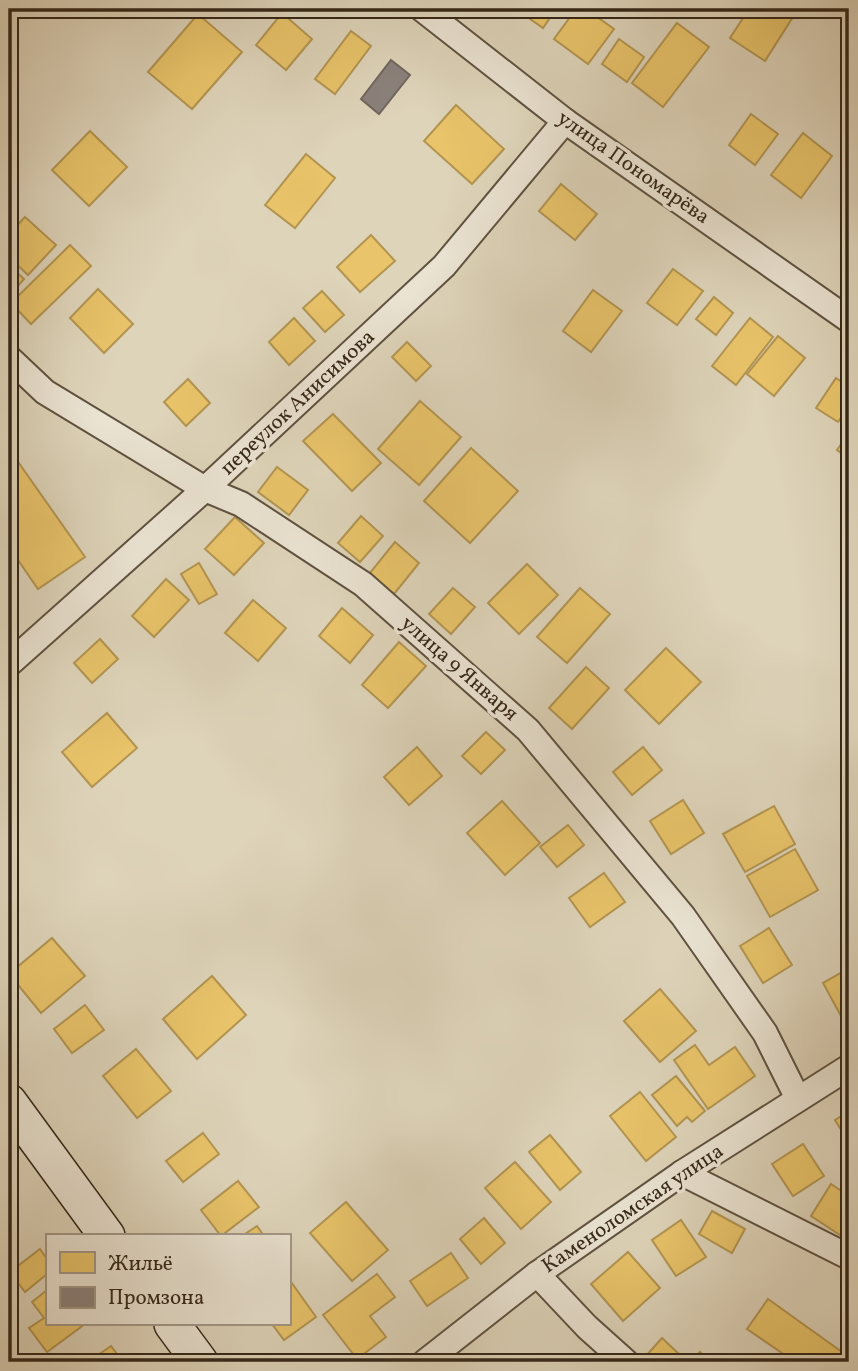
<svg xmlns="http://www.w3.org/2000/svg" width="858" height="1371" viewBox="0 0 858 1371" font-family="Vollkorn,serif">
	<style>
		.homes { fill: #e9c46a; stroke: #b39551; stroke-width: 2 }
		.industry { fill: #8a817c; stroke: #70665e; stroke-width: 2 }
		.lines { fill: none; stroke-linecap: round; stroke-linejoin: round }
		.street-casing { stroke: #5f5240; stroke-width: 28 }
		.secondary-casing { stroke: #352718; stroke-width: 38 }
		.street { stroke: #eae3d2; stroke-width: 24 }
		.secondary { stroke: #eae3d2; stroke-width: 35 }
		.labels { text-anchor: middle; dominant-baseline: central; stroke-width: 7; stroke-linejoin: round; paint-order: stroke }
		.street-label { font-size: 21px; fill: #352718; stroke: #eae3d2 }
	</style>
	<rect width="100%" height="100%" fill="#ded4ba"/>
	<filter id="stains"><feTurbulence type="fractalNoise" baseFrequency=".00286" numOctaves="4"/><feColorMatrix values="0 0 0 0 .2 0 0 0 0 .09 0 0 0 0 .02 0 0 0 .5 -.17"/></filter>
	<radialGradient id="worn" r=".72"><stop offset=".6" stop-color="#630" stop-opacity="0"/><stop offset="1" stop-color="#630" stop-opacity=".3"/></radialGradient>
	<g class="homes">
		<polygon points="516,9 556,9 543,28"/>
		<polygon points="576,9 586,9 614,29 588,64 554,39"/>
		<polygon points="749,9 798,9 765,61 730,38"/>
		<polygon points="282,13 312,39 286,70 256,45"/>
		<polygon points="198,14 242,52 192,109 148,72"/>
		<polygon points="677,23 709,47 663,107 632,83"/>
		<polygon points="351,31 371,46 335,94 315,79"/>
		<polygon points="619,39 644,57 627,82 602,64"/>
		<polygon points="456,105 504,149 472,184 424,141"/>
		<polygon points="751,114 778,134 755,165 729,145"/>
		<polygon points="90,131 127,167 89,206 52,170"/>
		<polygon points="803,133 832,156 801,198 771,175"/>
		<polygon points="306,154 335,178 295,228 265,205"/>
		<polygon points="561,184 597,214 575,240 539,211"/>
		<polygon points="25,217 56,245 28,275 9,257 9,234"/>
		<polygon points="371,235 395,261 360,292 337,267"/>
		<polygon points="70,245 91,266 31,324 11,303"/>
		<polygon points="9,265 24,279 9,296"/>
		<polygon points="673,269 703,291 677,325 647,303"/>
		<polygon points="98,289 133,324 104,353 70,318"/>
		<polygon points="593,290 622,311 591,352 563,331"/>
		<polygon points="322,291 344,315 325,332 303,308"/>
		<polygon points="714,297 733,313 716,335 696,319"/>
		<polygon points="294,318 315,341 289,365 269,342"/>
		<polygon points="750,318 773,337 736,385 712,366"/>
		<polygon points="778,336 805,358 774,396 747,374"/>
		<polygon points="407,342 431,366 416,381 392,357"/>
		<polygon points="836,378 849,387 849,406 838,422 816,408"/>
		<polygon points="188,379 210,403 186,426 164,402"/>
		<polygon points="420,401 461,437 419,485 378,449"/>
		<polygon points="333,414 381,463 352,491 303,441"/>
		<polygon points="849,433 849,459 837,450"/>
		<polygon points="471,448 518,491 470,543 424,501"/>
		<polygon points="9,449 85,557 38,589 9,547"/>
		<polygon points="277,467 308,490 289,515 258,492"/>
		<polygon points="361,516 383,536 360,562 338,543"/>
		<polygon points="235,517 264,543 234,575 205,549"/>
		<polygon points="395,542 419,563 394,594 369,574"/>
		<polygon points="199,563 217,594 199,604 181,574"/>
		<polygon points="527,564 558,595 519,634 488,603"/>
		<polygon points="166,579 189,600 154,637 132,616"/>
		<polygon points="453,588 475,607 451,634 429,614"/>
		<polygon points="580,588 610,614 567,663 537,637"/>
		<polygon points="253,600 286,628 258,661 225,633"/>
		<polygon points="342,608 373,635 350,663 319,636"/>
		<polygon points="100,639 118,659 92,683 74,663"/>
		<polygon points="399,642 426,666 388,708 362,685"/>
		<polygon points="666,648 701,682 659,724 625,690"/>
		<polygon points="586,667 609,688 572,729 549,708"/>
		<polygon points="107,713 137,748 92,787 62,752"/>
		<polygon points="486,732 505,750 481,774 462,756"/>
		<polygon points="417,747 442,776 409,805 384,777"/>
		<polygon points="643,747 662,770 632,795 613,772"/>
		<polygon points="683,800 704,833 671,854 650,821"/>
		<polygon points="502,801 540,843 505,875 467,833"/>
		<polygon points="774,806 795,844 745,872 723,834"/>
		<polygon points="568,825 584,845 557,867 540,847"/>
		<polygon points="795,849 818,890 770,917 747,876"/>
		<polygon points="604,873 625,902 590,927 569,898"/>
		<polygon points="769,928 792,965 763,983 740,946"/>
		<polygon points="52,938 85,976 41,1013 9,974"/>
		<polygon points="846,970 849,976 849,1012 841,1016 823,983"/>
		<polygon points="212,976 246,1015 197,1059 163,1019"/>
		<polygon points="660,989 696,1031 660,1062 624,1021"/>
		<polygon points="85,1005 104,1030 72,1053 54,1029"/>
		<polygon points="695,1045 709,1065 735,1047 755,1076 708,1109 674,1060"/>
		<polygon points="136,1049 171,1091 137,1118 103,1076"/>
		<polygon points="676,1076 705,1111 692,1122 687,1117 677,1126 652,1095"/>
		<polygon points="640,1092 676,1137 646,1161 610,1116"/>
		<polygon points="849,1111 849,1143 835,1120"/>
		<polygon points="203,1133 219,1154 183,1182 166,1161"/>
		<polygon points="550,1135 581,1172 560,1190 529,1152"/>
		<polygon points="803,1144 824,1176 793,1196 772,1164"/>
		<polygon points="515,1162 551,1202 521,1229 485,1188"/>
		<polygon points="238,1181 259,1207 221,1236 201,1210"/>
		<polygon points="831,1184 849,1196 849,1241 811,1216"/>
		<polygon points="346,1202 388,1250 352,1281 310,1233"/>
		<polygon points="712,1211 745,1229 732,1253 699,1234"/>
		<polygon points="484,1218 505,1243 481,1264 460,1239"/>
		<polygon points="681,1220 706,1257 676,1276 652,1240"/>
		<polygon points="257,1226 264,1236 242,1236"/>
		<polygon points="40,1249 47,1259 47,1274 25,1292 10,1272"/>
		<polygon points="628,1252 660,1288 623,1321 591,1284"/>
		<polygon points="451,1253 468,1278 427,1306 410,1281"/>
		<polygon points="377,1274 395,1297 370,1316 386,1337 357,1359 323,1315"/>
		<polygon points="289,1279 316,1317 284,1340 272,1324 289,1324"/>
		<polygon points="47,1290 47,1324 85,1324 47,1352 29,1328 44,1318 32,1302"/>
		<polygon points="768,1299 849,1357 849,1362 795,1362 747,1329"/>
		<polygon points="662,1338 680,1355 673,1362 653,1362 646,1356"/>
		<polygon points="111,1346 123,1362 88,1362"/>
		<polygon points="700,1352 710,1362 689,1362"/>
	</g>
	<polygon class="industry" points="391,60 410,75 379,114 361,99"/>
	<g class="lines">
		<g class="street-casing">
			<g id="street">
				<polyline points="422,9 565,121 849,320"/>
				<polyline points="9,358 45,392 205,489 241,504 363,584 528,730 683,916 765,1033 798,1099"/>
				<polyline points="9,664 205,489 444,266 565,121"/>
				<polyline points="682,1173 849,1257"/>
				<polyline points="537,1274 587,1327 626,1362"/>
				<polyline points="425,1362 537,1274 682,1173 849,1067"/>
			</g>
		</g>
		<g class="secondary-casing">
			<g id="secondary">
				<polyline points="9,1102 107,1236"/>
				<polyline points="172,1324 200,1362"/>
			</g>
		</g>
		<use href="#street" class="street"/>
		<use href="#secondary" class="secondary"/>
	</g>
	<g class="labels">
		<g class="street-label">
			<text transform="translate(633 168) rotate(35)">улица Пономарёва</text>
			<text transform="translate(298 403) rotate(-43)">переулок Анисимова</text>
			<text transform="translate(459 669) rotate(41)">улица 9 Января</text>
			<text transform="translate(633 1209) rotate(-34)">Каменоломская улица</text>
		</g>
	</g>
	<rect width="858" height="1371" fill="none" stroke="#ded4ba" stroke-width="35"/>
	<rect x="10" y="10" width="837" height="1350" fill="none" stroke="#352718" stroke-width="3.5"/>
	<rect x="18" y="18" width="823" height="1336" fill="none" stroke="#352718" stroke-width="2"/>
	<rect x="46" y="1234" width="245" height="91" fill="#eae3d2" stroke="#a29888" stroke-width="2"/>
	<rect x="60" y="1252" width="35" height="21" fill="#e9c46a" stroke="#a29888" stroke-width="2"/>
	<text x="108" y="1270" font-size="21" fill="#352718">Жильё</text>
	<rect x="60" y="1287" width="35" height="21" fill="#8a817c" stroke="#a29888" stroke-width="2"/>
	<text x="108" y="1304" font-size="21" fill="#352718">Промзона</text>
	<rect width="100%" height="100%" filter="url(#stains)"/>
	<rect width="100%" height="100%" fill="url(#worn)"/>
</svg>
